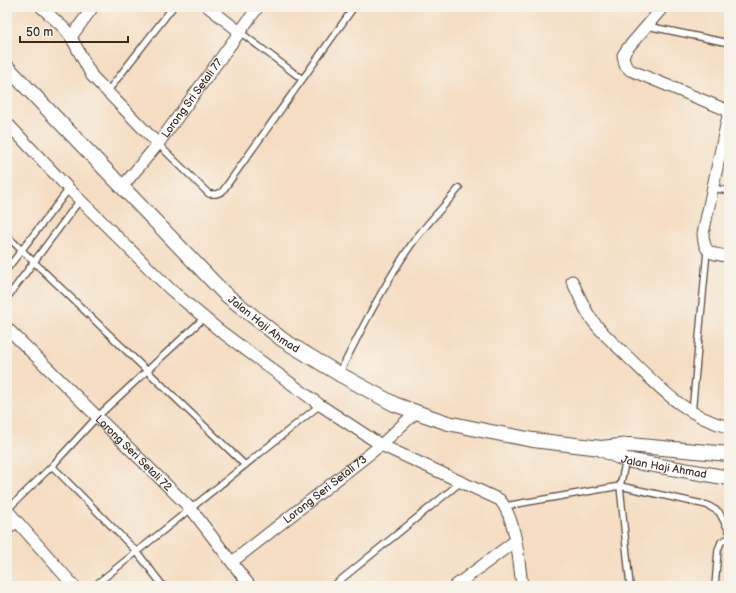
<svg xmlns="http://www.w3.org/2000/svg" width="736" height="593" viewBox="0 0 736 593" font-family="'Balsamiq Sans',sans-serif">
	<style>
		.lines { fill: none; stroke-linecap: round; stroke-linejoin: round }
		.service-casing { stroke: #574537; stroke-width: 8 }
		.minor-casing { stroke: #574537; stroke-width: 13 }
		.tertiary-casing { stroke: #574537; stroke-width: 16 }
		.service { stroke: #fff; stroke-width: 5.5 }
		.minor { stroke: #fff; stroke-width: 11 }
		.tertiary { stroke: #fff; stroke-width: 14 }
		.labels { text-anchor: middle; dominant-baseline: central; stroke-width: 3; stroke-linejoin: round; paint-order: stroke }
		.street-label { font-size: 11px; fill: #3b2a1e; stroke: #f7f3e8 }
	</style>
	<rect width="100%" height="100%" fill="#f7f3e8"/>
	<filter id="ink" filterUnits="userSpaceOnUse"><feTurbulence type="fractalNoise" baseFrequency=".025" numOctaves="2"/><feDisplacementMap in="SourceGraphic" scale="8" xChannelSelector="R" yChannelSelector="G"/><feConvolveMatrix kernelMatrix="1 2 1 2 8 2 1 2 1" color-interpolation-filters="sRGB"/></filter>
	<filter id="wash" filterUnits="userSpaceOnUse"><feTurbulence type="fractalNoise" baseFrequency=".012" numOctaves="4" result="noise"/><feDisplacementMap in="SourceGraphic" scale="16" xChannelSelector="R" yChannelSelector="G"/><feGaussianBlur stdDeviation="0.9" result="paint"/><feColorMatrix in="noise" values="0 0 0 0 0 0 0 0 0 0 0 0 0 0 0 0 0 1.4 0 .05"/><feComposite in="paint" operator="in"/></filter>
	<g filter="url(#wash)">
		<rect width="100%" height="100%" fill="#f4ddc2"/>
	</g>
	<g filter="url(#ink)">
		<g class="lines">
			<g class="service-casing">
				<g id="service">
					<polyline points="647,26 729,43"/>
					<polyline points="240,32 302,79"/>
					<polyline points="107,92 173,7"/>
					<polyline points="158,144 209,194 216,194 222,192 354,7"/>
					<polyline points="713,188 729,191"/>
					<polyline points="7,236 245,465"/>
					<polyline points="7,269 69,189"/>
					<polyline points="7,298 80,200"/>
					<path d="M339 374C361 330 383 286 411 245 425 225 443 208 459 188"/>
					<polyline points="692,413 707,251"/>
					<polyline points="626,460 620,486 630,586"/>
					<polyline points="52,466 137,552 163,586"/>
					<polyline points="505,506 620,486 707,505 719,512 729,531"/>
					<polyline points="7,510 52,466 97,417 204,318"/>
					<polyline points="7,532 19,524"/>
					<polyline points="94,586 320,405"/>
					<polyline points="333,586 461,482"/>
					<polyline points="715,586 718,550 721,542 729,538"/>
				</g>
			</g>
			<g class="minor-casing">
				<g id="minor">
					<polyline points="41,7 64,28 71,37 92,76 158,144"/>
					<polyline points="208,7 240,32"/>
					<polyline points="663,7 627,49 623,55 625,65 630,70 729,111"/>
					<polyline points="71,37 93,7"/>
					<path d="M729 111 703 234C704 254 711 254 729 256"/>
					<path d="M7 123 69 189 170 289 219 330 320 405 381 445 500 500C516 519 519 561 522 586"/>
					<path id="s1" d="M122 187 158 144 258 7"/>
					<path d="M572 281C578 293 583 306 590 317 600 332 615 344 628 357 658 386 687 418 729 427"/>
					<path id="s2" d="M7 328 191 509 250 586"/>
					<polyline points="7,510 74,586"/>
					<path id="s3" d="M232 562 381 445 416 412"/>
					<polyline points="455,586 515,541"/>
				</g>
			</g>
			<g class="tertiary-casing">
				<g id="tertiary">
					<path id="s4" d="M7 67 224 293 283 340 339 374 394 404 416 412 448 423 481 430 533 440 601 448 629 445 729 454"/>
					<path id="s5" d="M601 449 626 460 729 478"/>
				</g>
			</g>
			<use href="#service" class="service"/>
			<use href="#minor" class="minor"/>
			<use href="#tertiary" class="tertiary"/>
		</g>
	</g>
	<g class="labels">
		<g class="street-label">
			<text stroke="none"><textPath href="#s1" startOffset="113">Lorong Sri Setali 77</textPath></text>
			<text stroke="none"><textPath href="#s4" startOffset="364">Jalan Haji Ahmad</textPath></text>
			<text stroke="none"><textPath href="#s2" startOffset="178">Lorong Seri Setali 72</textPath></text>
			<text stroke="none"><textPath href="#s5" startOffset="66">Jalan Haji Ahmad</textPath></text>
			<text stroke="none"><textPath href="#s3" startOffset="118">Lorong Seri Setali 73</textPath></text>
		</g>
	</g>
	<rect width="736" height="593" fill="none" stroke="#f7f3e8" stroke-width="24"/>
	<path d="M20 36v6h108v-6" fill="none" stroke="#3b2a1e" stroke-width="2"/>
	<text x="26" y="36" font-size="12" fill="#3b2a1e" stroke="#f7f3e8" stroke-width="3" paint-order="stroke">50 m</text>
</svg>
